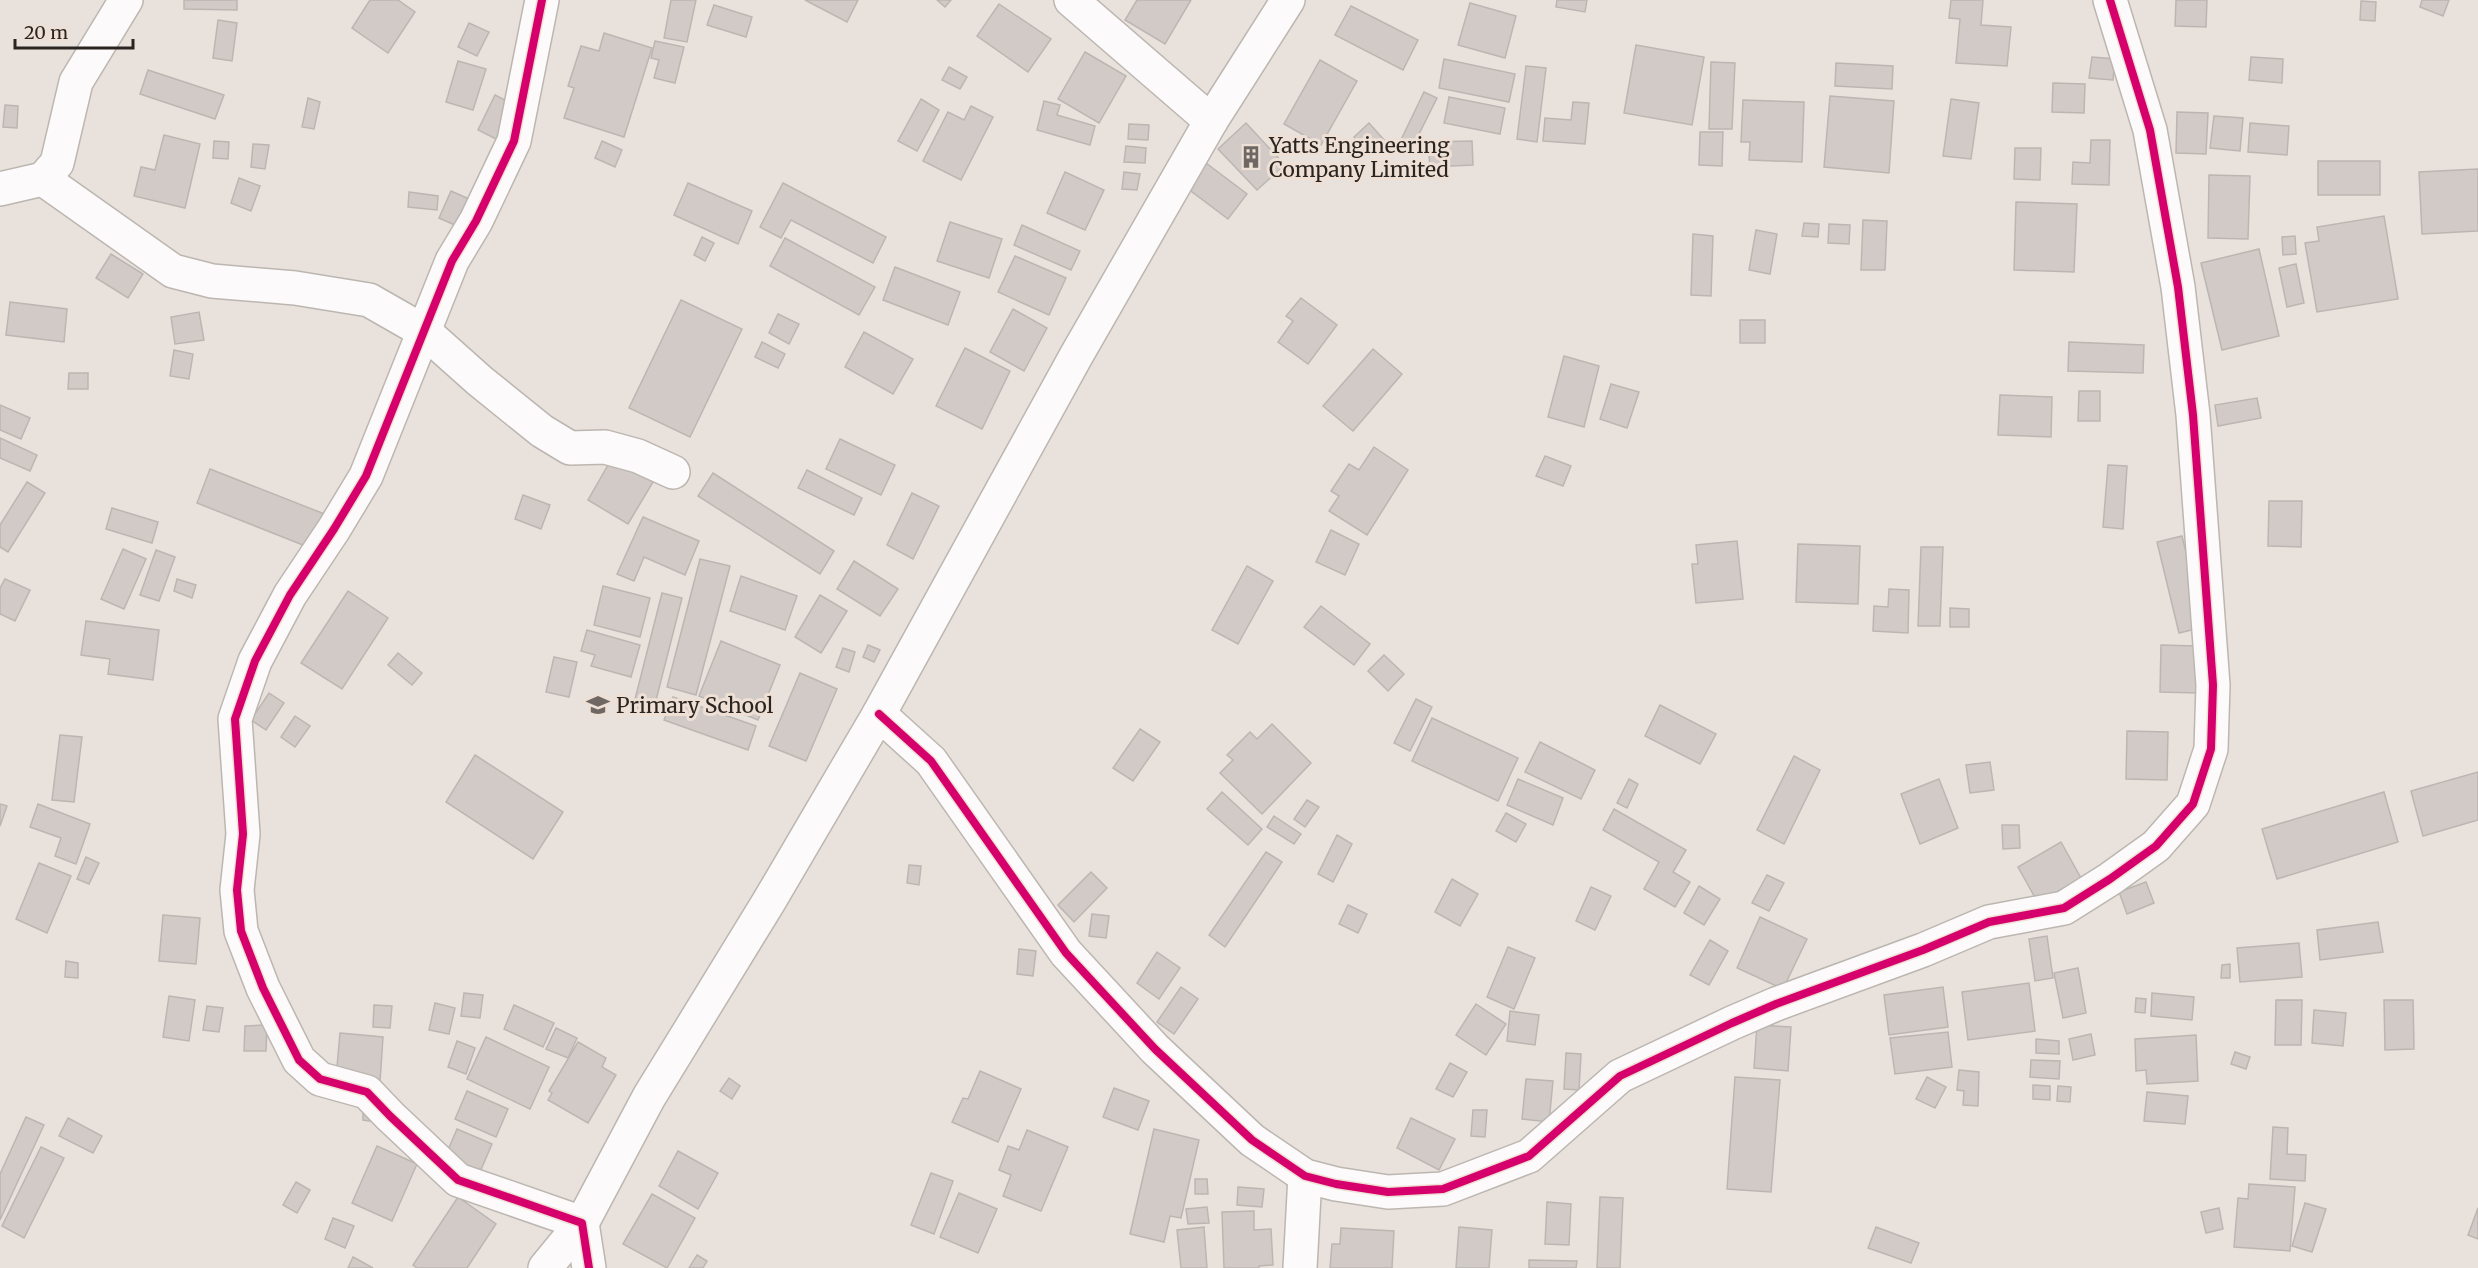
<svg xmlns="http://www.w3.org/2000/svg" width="2478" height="1268" viewBox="0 0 2478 1268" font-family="Merriweather,serif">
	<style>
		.building { fill: #d1cac7; stroke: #bcb6b2; stroke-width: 1.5 }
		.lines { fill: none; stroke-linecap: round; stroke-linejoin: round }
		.minor-casing { stroke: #bcb6b1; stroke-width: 36 }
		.minor { stroke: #fcfafa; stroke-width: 33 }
		.cycleway-casing { stroke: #efe0d6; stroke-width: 11 }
		.cycleway { stroke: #d6006c; stroke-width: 8 }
		.labels { text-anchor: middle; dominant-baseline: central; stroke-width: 6; stroke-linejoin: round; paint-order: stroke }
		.poi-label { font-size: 21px; fill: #2b2522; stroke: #efe0d6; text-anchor: start }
	</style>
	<rect width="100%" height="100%" fill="#e9e1dc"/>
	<g class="building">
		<polygon points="184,0 237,0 237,10 184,9"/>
		<polygon points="370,0 398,0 415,12 388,53 352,28"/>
		<polygon points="671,0 696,0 687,42 664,38"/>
		<polygon points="805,0 858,0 847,22"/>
		<polygon points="937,0 951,0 945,7"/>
		<polygon points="1137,0 1191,0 1165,44 1125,20"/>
		<polygon points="1557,0 1587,0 1585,12 1556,7"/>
		<polygon points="1951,0 1983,0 1981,25 2011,27 2007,66 1956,63 1960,19 1949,18"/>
		<polygon points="2176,0 2207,0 2206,27 2175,26"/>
		<polygon points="2422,0 2449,0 2443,16 2420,7"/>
		<polygon points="2361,1 2376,2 2375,21 2360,20"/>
		<polygon points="1470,3 1516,16 1505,58 1458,45"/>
		<polygon points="999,4 1051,39 1028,72 977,36"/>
		<polygon points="714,5 752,17 746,37 707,25"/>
		<polygon points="1351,6 1418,40 1403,70 1335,35"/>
		<polygon points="218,20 237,23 232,61 213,58"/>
		<polygon points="469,23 489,32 477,56 458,47"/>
		<polygon points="604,33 652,48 624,137 564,118 574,88 568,86 581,46 599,51"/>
		<polygon points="655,41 684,47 675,83 654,78 659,60 651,58"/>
		<polygon points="1636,45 1704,57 1692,125 1624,113"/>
		<polygon points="1085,52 1126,76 1099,123 1058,99"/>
		<polygon points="2092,57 2115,59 2113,80 2089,78"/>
		<polygon points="2251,57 2283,59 2282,83 2249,80"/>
		<polygon points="1444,59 1515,74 1509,102 1439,88"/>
		<polygon points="1320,60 1357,81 1321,145 1284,124"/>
		<polygon points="458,61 486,69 473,110 446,102"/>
		<polygon points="1711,62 1735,63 1732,129 1709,129"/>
		<polygon points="1836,63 1893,66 1892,89 1835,86"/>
		<polygon points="1526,66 1546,68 1537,142 1517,139"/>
		<polygon points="949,67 967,77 960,89 942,80"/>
		<polygon points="148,70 224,95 215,119 140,94"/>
		<polygon points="2053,83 2085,84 2084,113 2052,112"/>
		<polygon points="1424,92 1437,98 1411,150 1399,144"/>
		<polygon points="495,95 513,104 496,139 478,130"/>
		<polygon points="1830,96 1894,101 1889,173 1824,167"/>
		<polygon points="1449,97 1505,108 1500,134 1444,123"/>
		<polygon points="308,98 320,102 314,129 302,127"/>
		<polygon points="921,99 939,110 917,151 898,141"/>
		<polygon points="1951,99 1979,103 1971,159 1943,156"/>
		<polygon points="1743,100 1804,102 1802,162 1749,160 1750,142 1741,142"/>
		<polygon points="1044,101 1060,105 1057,115 1095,126 1090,145 1037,130"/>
		<polygon points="1573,102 1589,103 1585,144 1543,141 1545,118 1571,120"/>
		<polygon points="5,105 18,106 17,128 3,127"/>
		<polygon points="971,106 993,117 961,180 923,161 948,112 964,120"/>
		<polygon points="2177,112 2208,113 2206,154 2176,153"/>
		<polygon points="2214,116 2243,118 2240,151 2210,148"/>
		<polygon points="1246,123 1285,165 1257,190 1218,149"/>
		<polygon points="1369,123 1385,141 1370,155 1354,137"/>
		<polygon points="2250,123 2289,126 2287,155 2248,152"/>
		<polygon points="1129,124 1149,125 1148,140 1128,139"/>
		<polygon points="1700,132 1723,132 1722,166 1699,165"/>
		<polygon points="164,135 200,144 185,208 134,196 141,167 155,170"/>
		<polygon points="2091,140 2110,140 2109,185 2072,184 2073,162 2090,163"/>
		<polygon points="214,141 229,142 228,159 213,158"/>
		<polygon points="602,141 622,150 615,167 595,158"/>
		<polygon points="1472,141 1473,165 1430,167 1428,142"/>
		<polygon points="253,144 269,145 265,169 251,167"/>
		<polygon points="1126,146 1146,148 1145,163 1124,162"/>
		<polygon points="2015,148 2041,148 2040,180 2014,179"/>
		<rect x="2318" y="161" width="62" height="34"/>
		<polygon points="1206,163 1247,194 1228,219 1187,188"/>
		<polygon points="2478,169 2478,231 2422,234 2419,172"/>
		<polygon points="1065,172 1104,190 1085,230 1047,213"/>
		<polygon points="1124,172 1140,174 1137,190 1122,189"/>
		<polygon points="2209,175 2250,176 2248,239 2208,238"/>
		<polygon points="239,178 260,186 251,211 231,203"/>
		<polygon points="688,183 752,211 738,244 674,215"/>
		<polygon points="783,183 886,237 873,263 791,220 781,238 760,227"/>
		<polygon points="451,191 469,199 457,226 439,218"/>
		<polygon points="409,192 438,196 437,210 408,207"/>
		<polygon points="2016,202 2077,204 2074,272 2014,270"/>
		<polygon points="2384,216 2398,299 2317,312 2305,243 2319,241 2317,227"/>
		<polygon points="1863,220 1887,221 1885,270 1861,270"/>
		<polygon points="950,222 1002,239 989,278 937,261"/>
		<polygon points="1804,223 1819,224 1818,237 1802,236"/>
		<polygon points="1829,224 1850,225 1849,244 1828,243"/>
		<polygon points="1022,225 1080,251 1071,270 1014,245"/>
		<polygon points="1756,230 1777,234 1770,274 1749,270"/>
		<polygon points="1693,234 1713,236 1711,296 1691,295"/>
		<polygon points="2295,236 2296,254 2283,255 2282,237"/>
		<polygon points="702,237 714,243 705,261 694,255"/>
		<polygon points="785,238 875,287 859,315 770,266"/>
		<polygon points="2259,249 2279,336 2222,350 2201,263"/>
		<polygon points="111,254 143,274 128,298 96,278"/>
		<polygon points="1015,256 1066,278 1049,315 998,292"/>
		<polygon points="2296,264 2304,303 2287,307 2279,268"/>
		<polygon points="895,267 960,292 948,325 883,300"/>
		<polygon points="1301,298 1337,325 1308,364 1278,342 1293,321 1286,316"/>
		<polygon points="681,300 742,329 690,437 629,408"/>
		<polygon points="10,302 67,309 64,342 6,335"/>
		<polygon points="1013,309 1047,328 1024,371 990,352"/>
		<polygon points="199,312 204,340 175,344 171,317"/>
		<polygon points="778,314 799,324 789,344 769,333"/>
		<rect x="1740" y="320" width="25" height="23"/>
		<polygon points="864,332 913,359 893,394 845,367"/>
		<polygon points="762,342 785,354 778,368 755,357"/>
		<polygon points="2069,342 2144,345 2143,373 2068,371"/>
		<polygon points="965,348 1010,371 982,429 936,406"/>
		<polygon points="1373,349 1402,374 1353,431 1323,406"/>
		<polygon points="174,350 193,354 189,379 170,376"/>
		<polygon points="1564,356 1599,366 1584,427 1548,417"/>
		<polygon points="69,373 88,373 88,389 68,389"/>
		<polygon points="1611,384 1639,392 1627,428 1600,419"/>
		<polygon points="2079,391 2100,391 2100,421 2078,421"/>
		<polygon points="2000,395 2052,397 2051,437 1998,435"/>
		<polygon points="2257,398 2261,418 2218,426 2215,405"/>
		<polygon points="0,405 30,418 21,439 0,430"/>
		<polygon points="0,438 37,455 30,471 0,458"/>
		<polygon points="840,439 895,465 881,495 826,469"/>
		<polygon points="1374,447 1408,470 1367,535 1329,511 1339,496 1331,491 1349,464 1359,470"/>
		<polygon points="1545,456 1571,466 1563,486 1536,476"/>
		<polygon points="612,458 653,482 628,524 588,500"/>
		<polygon points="2108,465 2127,466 2123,529 2103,527"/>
		<polygon points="210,469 327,515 313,549 197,503"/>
		<polygon points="807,470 862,498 854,515 798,488"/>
		<polygon points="713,473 834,551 820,574 698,496"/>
		<polygon points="27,482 45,493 8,552 0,547 0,525"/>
		<polygon points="912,493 939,506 913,559 887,545"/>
		<polygon points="523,495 550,505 541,529 515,519"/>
		<polygon points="2269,501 2302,501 2301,547 2268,546"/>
		<polygon points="112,508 158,522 152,543 106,529"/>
		<polygon points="643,517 699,541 685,575 644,557 634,581 617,574"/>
		<polygon points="1331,530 1359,544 1345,575 1316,562"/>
		<polygon points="2182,536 2204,627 2179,633 2157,542"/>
		<polygon points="1737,541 1743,599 1696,603 1692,564 1698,564 1696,545"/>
		<polygon points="1798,544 1860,546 1858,604 1796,602"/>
		<polygon points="1921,547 1943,547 1940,626 1918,626"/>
		<polygon points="123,549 146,559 124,609 101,599"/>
		<polygon points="156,550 175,557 159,601 140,595"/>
		<polygon points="700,559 730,566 696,695 667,687"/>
		<polygon points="854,561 898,589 880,616 837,589"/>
		<polygon points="1247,566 1273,581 1238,644 1212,630"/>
		<polygon points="741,576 797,596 785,630 730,611"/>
		<polygon points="5,579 30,590 15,621 0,614 0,588"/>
		<polygon points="177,579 196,585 192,598 174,591"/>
		<polygon points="603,586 650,598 640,637 594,625"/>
		<polygon points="1889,589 1909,590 1908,633 1873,631 1874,606 1888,607"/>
		<polygon points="348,591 388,618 342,689 301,663"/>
		<polygon points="662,593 682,598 653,712 633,707"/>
		<polygon points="820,595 847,611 821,653 795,637"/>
		<polygon points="1321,606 1370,644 1354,665 1304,627"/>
		<polygon points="1950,608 1969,609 1969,627 1950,627"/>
		<polygon points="86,621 159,630 153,680 108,674 110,659 81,655"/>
		<polygon points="587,630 640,645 631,677 591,666 595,655 581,651"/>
		<polygon points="721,641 780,665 758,720 699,696"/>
		<polygon points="868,645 880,650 874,662 863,657"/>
		<polygon points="2161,645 2198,646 2197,693 2160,692"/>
		<polygon points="843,648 855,652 849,672 836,667"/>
		<polygon points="398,653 422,673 412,685 388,665"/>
		<polygon points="1384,655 1404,674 1388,691 1368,671"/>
		<polygon points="554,657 577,662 569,697 546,692"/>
		<polygon points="800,673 837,689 806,761 769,746"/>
		<polygon points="269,693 284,703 266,730 251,720"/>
		<polygon points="673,697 756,726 748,750 664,720"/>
		<polygon points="1416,699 1432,707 1410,751 1394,743"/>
		<polygon points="1660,705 1716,734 1700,764 1645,736"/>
		<polygon points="295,716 310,726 295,747 281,737"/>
		<polygon points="1432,718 1518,758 1498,801 1412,761"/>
		<polygon points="1272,724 1311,763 1262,814 1220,773 1233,760 1227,755 1250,732 1257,739"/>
		<polygon points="1140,729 1160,742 1133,781 1113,768"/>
		<polygon points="2127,731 2168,732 2167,780 2126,779"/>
		<polygon points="60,735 82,737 74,802 52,800"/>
		<polygon points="1540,742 1595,770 1581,799 1525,772"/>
		<polygon points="475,755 563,812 533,859 446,802"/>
		<polygon points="1794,756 1820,770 1784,844 1757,830"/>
		<polygon points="1990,762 1994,790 1970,793 1966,765"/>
		<polygon points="2478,772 2478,820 2423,836 2411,791"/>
		<polygon points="1518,779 1563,798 1553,825 1507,805"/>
		<polygon points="1629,779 1638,784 1627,808 1617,803"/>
		<polygon points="1939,779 1958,828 1920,844 1901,794"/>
		<polygon points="1222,792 1262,829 1248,845 1207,809"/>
		<polygon points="2384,792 2398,842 2277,879 2262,829"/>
		<polygon points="1307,800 1319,807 1305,827 1294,819"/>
		<polygon points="0,804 7,806 0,826"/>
		<polygon points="38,804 90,824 76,864 55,856 61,838 30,827"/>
		<polygon points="1614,809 1686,850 1673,872 1690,882 1675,907 1644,889 1659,862 1603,830"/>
		<polygon points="1506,813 1526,824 1516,842 1496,831"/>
		<polygon points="1274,816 1301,834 1294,844 1267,827"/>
		<polygon points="2002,825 2019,825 2020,848 2003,849"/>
		<polygon points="1337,835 1352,844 1333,882 1318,874"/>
		<polygon points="2061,842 2081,878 2038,903 2018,867"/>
		<polygon points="1266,852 1282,862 1225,947 1209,935"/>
		<polygon points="86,857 99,863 89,884 77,879"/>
		<polygon points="39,863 71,876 47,933 16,919"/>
		<polygon points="909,865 921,866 919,885 907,883"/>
		<polygon points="1091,872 1107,888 1074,922 1058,905"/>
		<polygon points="1767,875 1784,883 1769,911 1752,903"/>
		<polygon points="1452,879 1478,894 1460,926 1435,912"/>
		<polygon points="2146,882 2154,903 2127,914 2119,892"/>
		<polygon points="1699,886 1720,899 1704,925 1684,913"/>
		<polygon points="1591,887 1611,896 1595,930 1576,921"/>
		<polygon points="1348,905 1367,914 1358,933 1339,924"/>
		<polygon points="1092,914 1109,916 1106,938 1089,936"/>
		<polygon points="163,915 200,918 196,964 159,961"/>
		<polygon points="1760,917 1807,939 1783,989 1737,968"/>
		<polygon points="2378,922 2383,952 2320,960 2317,930"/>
		<polygon points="2047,936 2053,978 2035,981 2029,939"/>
		<polygon points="1710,940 1728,951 1709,985 1690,975"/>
		<polygon points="2299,943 2302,977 2240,982 2237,948"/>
		<polygon points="1508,947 1535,958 1514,1009 1487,997"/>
		<polygon points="1019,949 1036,951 1033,976 1017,974"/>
		<polygon points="1157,952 1180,968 1159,999 1137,983"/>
		<polygon points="66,961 78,963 78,978 65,977"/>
		<polygon points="2230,964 2230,978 2221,978 2222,965"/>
		<polygon points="2078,968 2086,1013 2063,1018 2054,973"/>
		<polygon points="2029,983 2035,1031 1968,1040 1962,992"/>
		<polygon points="1181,987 1198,999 1174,1034 1157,1022"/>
		<polygon points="1943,987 1948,1027 1889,1035 1884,995"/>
		<polygon points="464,993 483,995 480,1018 461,1016"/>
		<polygon points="2152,993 2194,997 2192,1020 2151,1016"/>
		<polygon points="169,996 195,1000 189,1041 163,1037"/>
		<polygon points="2136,998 2146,999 2145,1013 2135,1012"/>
		<polygon points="2276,1000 2302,1000 2301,1045 2275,1045"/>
		<polygon points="2384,1000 2413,1000 2414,1049 2385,1050"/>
		<polygon points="435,1003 455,1008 449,1034 429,1030"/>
		<polygon points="1476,1004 1506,1024 1486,1055 1456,1035"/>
		<polygon points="374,1005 392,1006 390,1028 373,1027"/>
		<polygon points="514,1005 554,1023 543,1047 504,1029"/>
		<polygon points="207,1006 223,1008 219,1032 203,1030"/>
		<polygon points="2314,1010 2346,1013 2343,1046 2312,1043"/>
		<polygon points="1510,1011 1539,1015 1535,1045 1507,1041"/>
		<polygon points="267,1025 266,1051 244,1051 245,1026"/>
		<polygon points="1757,1025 1791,1027 1788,1071 1754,1068"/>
		<polygon points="556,1028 577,1038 568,1058 546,1049"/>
		<polygon points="1948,1032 1952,1067 1895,1074 1890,1038"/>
		<polygon points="340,1033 383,1037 380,1082 336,1078"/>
		<polygon points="2091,1034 2095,1055 2073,1060 2069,1039"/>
		<polygon points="2196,1035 2198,1081 2147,1084 2146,1070 2136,1071 2135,1039"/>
		<polygon points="486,1037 549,1067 530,1109 467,1079"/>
		<polygon points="2036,1039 2059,1041 2059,1054 2036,1053"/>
		<polygon points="457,1041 475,1048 466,1074 448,1067"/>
		<polygon points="578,1042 606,1058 602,1067 616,1075 588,1123 548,1100 552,1093 549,1091"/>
		<polygon points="2235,1052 2250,1057 2246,1069 2231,1064"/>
		<polygon points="1566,1053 1581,1054 1579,1090 1564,1089"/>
		<polygon points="2031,1060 2060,1061 2059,1079 2030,1077"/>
		<polygon points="1450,1063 1467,1072 1453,1097 1436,1089"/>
		<polygon points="1959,1070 1979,1072 1978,1106 1963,1105 1964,1091 1957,1090"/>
		<polygon points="980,1071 1021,1089 998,1142 952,1122 963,1098 968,1099"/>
		<polygon points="1735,1077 1780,1080 1771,1192 1727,1189"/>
		<polygon points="1927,1077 1946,1087 1935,1108 1916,1099"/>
		<polygon points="729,1078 740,1086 732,1099 720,1091"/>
		<polygon points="1526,1079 1553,1081 1549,1122 1522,1119"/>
		<polygon points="2033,1085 2050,1086 2050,1100 2033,1099"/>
		<polygon points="2058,1086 2071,1087 2070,1102 2057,1101"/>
		<polygon points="1114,1088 1149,1101 1138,1130 1103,1117"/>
		<polygon points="467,1091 508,1109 496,1137 455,1119"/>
		<polygon points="2147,1092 2188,1096 2185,1124 2144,1121"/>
		<polygon points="1473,1110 1487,1110 1485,1137 1471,1136"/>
		<polygon points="363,1113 376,1114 376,1122 363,1120"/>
		<polygon points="26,1117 44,1125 0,1220 0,1174"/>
		<polygon points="68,1118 102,1136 93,1153 59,1136"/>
		<polygon points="1411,1118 1455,1139 1439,1170 1397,1148"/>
		<polygon points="2273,1127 2288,1128 2287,1154 2306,1155 2305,1181 2270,1179"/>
		<polygon points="457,1129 492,1144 480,1172 445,1157"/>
		<polygon points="1154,1129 1199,1140 1181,1218 1170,1216 1164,1242 1130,1234"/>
		<polygon points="1027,1130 1068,1147 1041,1211 1003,1196 1011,1175 999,1170 1008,1146 1019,1150"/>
		<polygon points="377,1146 417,1164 392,1221 352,1203"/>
		<polygon points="41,1147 64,1158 24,1238 2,1226"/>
		<polygon points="678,1151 718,1173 698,1209 659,1186"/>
		<polygon points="931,1173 953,1181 934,1234 911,1225"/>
		<polygon points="1195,1179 1207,1179 1208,1194 1195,1194"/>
		<polygon points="296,1182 310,1190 297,1213 283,1205"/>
		<polygon points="2249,1184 2295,1187 2290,1251 2234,1247 2238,1198 2248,1199"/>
		<polygon points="1238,1187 1264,1189 1262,1207 1237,1205"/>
		<polygon points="959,1193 997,1209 978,1253 940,1237"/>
		<polygon points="652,1194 695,1218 667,1268 623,1244"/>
		<polygon points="458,1197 496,1224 467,1268 417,1268 413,1265"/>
		<polygon points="1600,1197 1623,1198 1620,1268 1597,1268"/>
		<polygon points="1547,1202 1571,1204 1569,1245 1545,1244"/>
		<polygon points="2305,1203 2326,1209 2312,1252 2292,1246"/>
		<polygon points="1207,1207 1209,1223 1188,1224 1186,1209"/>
		<polygon points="2219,1208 2223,1229 2206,1233 2201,1212"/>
		<polygon points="2478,1208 2478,1239 2468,1235"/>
		<polygon points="1254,1211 1254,1230 1271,1229 1273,1265 1259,1266 1259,1268 1224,1268 1222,1212"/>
		<polygon points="333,1218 354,1226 345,1248 325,1239"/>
		<polygon points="1204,1227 1207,1268 1181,1268 1177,1230"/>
		<polygon points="1459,1227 1492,1230 1489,1268 1456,1268"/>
		<polygon points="1876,1227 1919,1243 1911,1263 1868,1248"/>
		<polygon points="1341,1228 1394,1231 1392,1268 1330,1268 1332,1244 1340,1244"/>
		<polygon points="697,1255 707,1261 703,1268 689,1268"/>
		<polygon points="353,1257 373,1268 348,1268"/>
		<polygon points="1529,1260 1577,1261 1576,1268 1529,1268"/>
	</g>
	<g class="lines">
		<g class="minor-casing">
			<g id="minor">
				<polyline points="542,0 514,141 476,221 452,261 366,476 334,529 290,595 255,661 235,719 243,834 237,890 241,931 263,988 299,1060 320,1079 367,1092 390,1116 458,1180 582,1223 589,1268"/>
				<polyline points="1071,0 1211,121"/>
				<polyline points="43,179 173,271 212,281 295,288 369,300 425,332 480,381 542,431 570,448 605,447 638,456 673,472"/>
				<polyline points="0,189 43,179 57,163 76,82 126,0"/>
				<polyline points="879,714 931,761 1066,953 1155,1049 1252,1140 1305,1176 1336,1184 1388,1192 1443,1189 1529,1156 1620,1076 1732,1023 1776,1004 1923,950 1989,922 2064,908 2110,879 2156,846 2193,804 2211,749 2213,685 2193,415 2178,287 2150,130 2110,0"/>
				<polyline points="545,1268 582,1223 649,1097 768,903 879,714 1076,356 1211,121 1288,0"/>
				<polyline points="1300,1268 1305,1176"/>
			</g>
		</g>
		<use href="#minor" class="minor"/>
		<g class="cycleway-casing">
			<g id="cycleway">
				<polyline points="542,0 514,141 476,221 452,261 366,476 334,529 290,595 255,661 235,719 243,834 237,890 241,931 263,988 299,1060 320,1079 367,1092 390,1116 458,1180 582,1223 589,1268"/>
				<polyline points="879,714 931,761 1066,953 1155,1049 1252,1140 1305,1176 1336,1184 1388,1192 1443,1189 1529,1156 1620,1076 1732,1023 1776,1004 1923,950 1989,922 2064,908 2110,879 2156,846 2193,804 2211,749 2213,685 2193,415 2178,287 2150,130 2110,0"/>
			</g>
		</g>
		<use href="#cycleway" class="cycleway"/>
	</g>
	<defs>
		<g id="building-bare" transform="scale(1.8)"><path d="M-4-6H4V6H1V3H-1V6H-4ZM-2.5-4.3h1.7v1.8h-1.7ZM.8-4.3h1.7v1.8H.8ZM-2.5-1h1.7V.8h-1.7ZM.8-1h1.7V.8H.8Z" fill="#6e6763" stroke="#efe0d6" stroke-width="2.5" paint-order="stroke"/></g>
		<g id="school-bare" transform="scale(1.8)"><path d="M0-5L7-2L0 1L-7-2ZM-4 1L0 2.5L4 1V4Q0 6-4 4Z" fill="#6e6763" stroke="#efe0d6" stroke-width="2.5" paint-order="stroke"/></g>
	</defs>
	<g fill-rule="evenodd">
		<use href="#building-bare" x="1251" y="157"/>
		<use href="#school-bare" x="598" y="705"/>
	</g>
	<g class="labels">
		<g class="poi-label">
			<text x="1269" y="145">Yatts Engineering<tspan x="1269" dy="24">Company Limited</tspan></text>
			<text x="616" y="705">Primary School</text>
		</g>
	</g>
	<path d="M15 39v9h118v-9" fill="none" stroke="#2b2522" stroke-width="3"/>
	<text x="24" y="39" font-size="18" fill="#2b2522" stroke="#efe0d6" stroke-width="4.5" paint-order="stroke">20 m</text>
</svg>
